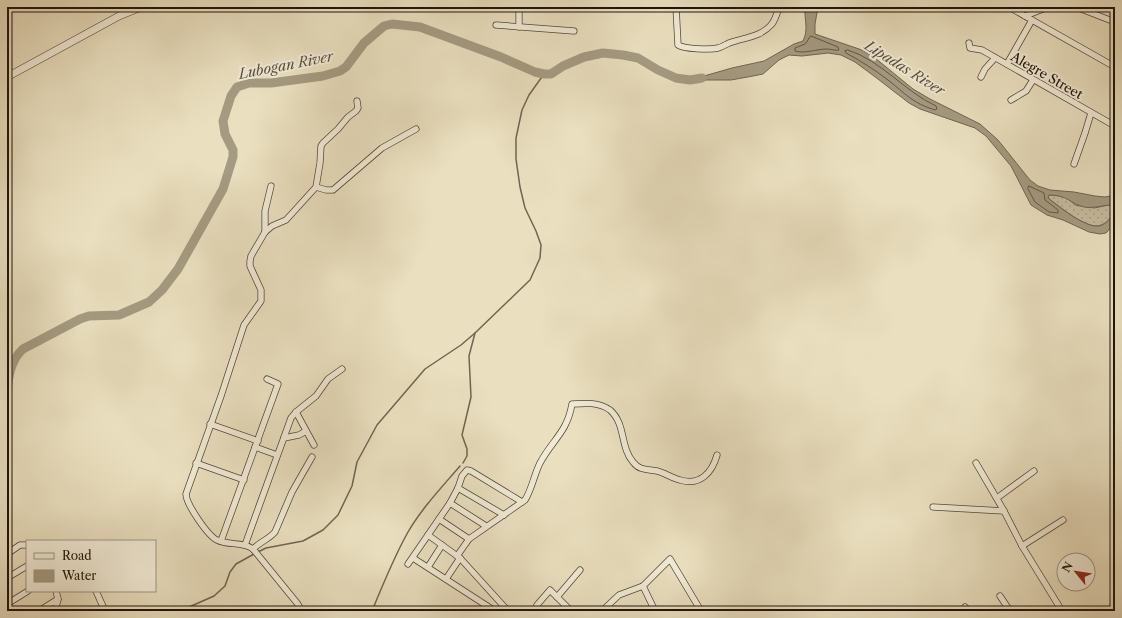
<svg xmlns="http://www.w3.org/2000/svg" width="1122" height="618" viewBox="0 0 1122 618" font-family="'Libre Caslon Text',serif">
	<style>
		.grass { fill: url(#grass-dots); stroke: #726856 }
		.water { fill: #a59b82; stroke: #6f6552 }
		.lines { fill: none; stroke-linecap: round; stroke-linejoin: round }
		.shore { stroke: #625846; stroke-width: 1 }
		.stream { stroke: #6f6552; stroke-width: 1.5 }
		.river { stroke: #a59b82; stroke-width: 9 }
		.minor-casing { stroke: #514738; stroke-width: 7 }
		.tertiary-casing { stroke: #514738; stroke-width: 8 }
		.secondary-casing { stroke: #1e140a; stroke-width: 10 }
		.minor { stroke: #f1ebd6; stroke-width: 5.5 }
		.tertiary { stroke: #f1ebd6; stroke-width: 7 }
		.secondary { stroke: #f1ebd6; stroke-width: 8 }
		.labels { text-anchor: middle; dominant-baseline: central; stroke-width: 4; stroke-linejoin: round; paint-order: stroke }
		.street-label { font-size: 13px; fill: #1e140a; stroke: #f1ebd6 }
		.water-label { font-size: 14px; font-style: italic; fill: #5b5140; stroke: #f1ebd6 }
	</style>
	<defs>
		<pattern id="grass-dots" width="8" height="8" patternUnits="userSpaceOnUse"><rect width="8" height="8" fill="#c7bda1"/><path d="M2 2h.1M6 6h.1" fill="none" stroke="#aaa289" stroke-width="1.8" stroke-linecap="round"/></pattern>
	</defs>
	<rect width="100%" height="100%" fill="#eae0c0"/>
	<filter id="stains"><feTurbulence type="fractalNoise" baseFrequency=".005" numOctaves="4"/><feColorMatrix values="0 0 0 0 .2 0 0 0 0 .09 0 0 0 0 .02 0 0 0 .5 -.17"/></filter>
	<radialGradient id="worn" r=".72"><stop offset=".6" stop-color="#630" stop-opacity="0"/><stop offset="1" stop-color="#630" stop-opacity=".3"/></radialGradient>
	<path class="grass" d="M1049 195 1060 196 1066 197 1075 205 1094 208 1114 204 1115 205V212C1112 216 1107 223 1101 225 1088 231 1059 206 1048 198Z"/>
	<path class="water" d="M805 7H818L815 24V34L862 50 875 58 913 89 930 99 980 124 998 140 1030 180 1038 186 1050 190 1074 192 1095 196 1105 197 1115 195V205C1105 204 1095 209 1084 207 1069 203 1068 195 1049 195L1048 198C1058 206 1085 228 1099 226 1106 225 1111 217 1115 212V223L1106 233 1100 234 1089 232 1063 220 1047 215 1031 205 1011 166 986 136 975 128 920 109 909 103 874 76 855 62 841 55 828 53 802 56 789 55 779 60 763 74 753 76 731 80H690L732 68 764 61 794 44 803 41C809 29 804 19 805 7Z"/>
	<g class="lines">
		<g class="shore">
			<path d="M811 36 838 47 839 50C835 51 832 49 827 49 816 49 805 54 795 51V48L805 44Z"/>
			<path d="M848 50C882 61 904 91 936 106L937 109 935 110C912 103 906 94 888 80 875 70 861 61 846 53L845 51Z"/>
			<polygon points="1029,186 1044,193 1045,200 1058,210 1058,213 1049,212 1035,202 1028,189"/>
		</g>
		<g class="stream">
			<polyline points="463,463 467,456 467,449 462,435 471,397 469,356 475,333"/>
			<polyline points="258,552 266,548 303,541 323,530 338,515 352,486 357,462 377,425 425,369 461,345 475,333 530,280 540,258 541,245 536,231 525,208 520,187 516,159 516,138 522,110 529,95 544,74"/>
			<polyline points="180,611 214,596 225,586 230,572 236,564 254,554"/>
			<path d="M372 611C383 584 394 557 408 532 422 508 442 487 460 466"/>
		</g>
		<path class="river" d="M7 390C9 374 11 360 23 349L80 319 89 316 119 315 149 302 162 290 178 269 223 189 233 157V150L225 134 223 121 231 96 237 87 249 83H271L323 76 340 71 346 67 364 43 384 26 392 24 420 27 501 57 535 72 544 74H551L563 66 584 57 603 53 623 55 638 58 658 70 676 78 690 80 702 78"/>
		<g class="minor-casing">
			<g id="minor">
				<path d="M676 7 678 45C684 49 710 50 718 48 722 47 725 45 729 43 745 37 759 38 771 25 775 21 776 15 778 11"/>
				<polyline points="1009,7 1115,67"/>
				<polyline points="1076,7 1115,22"/>
				<polyline points="1025,16 1048,7"/>
				<polyline points="496,25 574,31"/>
				<polyline points="519,27 519,7"/>
				<polyline points="969,43 970,48 982,50 1115,126"/>
				<polyline points="1007,64 1032,20"/>
				<polyline points="981,77 985,69 995,58"/>
				<polyline points="1011,100 1026,91 1033,80"/>
				<polyline points="1074,164 1085,133 1091,113"/>
				<polyline points="316,187 326,190 333,190 382,148 416,129"/>
				<polyline points="265,232 265,211 271,186"/>
				<polyline points="296,412 314,445"/>
				<polyline points="210,424 258,441"/>
				<polyline points="284,438 299,435 306,431"/>
				<polyline points="255,447 277,455"/>
				<polyline points="196,463 244,480"/>
				<polyline points="976,463 1004,511"/>
				<polyline points="458,488 504,515"/>
				<polyline points="997,498 1034,471"/>
				<polyline points="450,503 486,526"/>
				<polyline points="933,507 1004,511 1022,546 1062,611"/>
				<polyline points="439,519 469,539"/>
				<polyline points="428,535 460,558 508,611"/>
				<polyline points="221,541 278,384 267,379"/>
				<polyline points="245,545 291,418 296,412 316,396 328,379 342,369"/>
				<polyline points="1022,546 1063,520"/>
				<path d="M253 549C260 542 269 539 275 532L292 492 312 457"/>
				<polyline points="7,554 20,545 27,545"/>
				<path d="M457 556 469 539 525 500C532 489 534 475 540 463 552 440 567 433 572 404 585 403 599 402 610 410 626 424 620 447 633 462 640 471 647 469 657 471 665 473 672 478 680 480 700 486 712 473 717 455"/>
				<polyline points="413,558 495,611"/>
				<polyline points="408,564 450,503 458,488 462,476 467,470 471,471 522,502"/>
				<polyline points="428,567 442,545"/>
				<polyline points="7,578 27,566"/>
				<polyline points="446,579 460,558"/>
				<polyline points="643,586 655,611"/>
				<polyline points="96,591 105,611"/>
				<polyline points="1000,596 1010,611"/>
				<polyline points="557,597 580,570"/>
				<polyline points="7,604 28,591"/>
				<polyline points="537,605 550,590 571,611"/>
				<polyline points="965,607 969,611"/>
				<polyline points="39,611 58,599"/>
				<polyline points="55,611 58,599 56,591"/>
				<path d="M299 611V606L297 603 253 549C242 541 229 546 217 540 208 536 186 504 186 494L221 396 244 325 261 301V290L250 266V261L251 256 265 232 272 226 286 220 316 187 320 163 321 146 323 143 338 129 348 117 356 111 358 108 357 101"/>
				<polyline points="602,611 619,595 643,586 670,559 701,611"/>
			</g>
		</g>
		<g class="tertiary-casing">
			<polyline id="tertiary" points="7,77 119,16 141,7"/>
		</g>
		<g class="secondary-casing">
			<polyline id="secondary" points="1110,611 1115,608"/>
		</g>
		<use href="#minor" class="minor"/>
		<use href="#tertiary" class="tertiary"/>
		<use href="#secondary" class="secondary"/>
	</g>
	<g class="labels">
		<g class="street-label">
			<text transform="translate(1047 75) rotate(30)">Alegre Street</text>
		</g>
		<g class="water-label">
			<text transform="translate(286 65) rotate(-11)">Lubogan River</text>
			<text transform="translate(905 68) rotate(32)">Lipadas River</text>
		</g>
	</g>
	<rect width="1122" height="618" fill="none" stroke="#eae0c0" stroke-width="24"/>
	<rect x="8" y="8" width="1106" height="602" fill="none" stroke="#1e140a" stroke-width="2"/>
	<rect x="12" y="12" width="1098" height="594" fill="none" stroke="#1e140a"/>
	<rect x="26" y="540" width="130" height="52" fill="#f1ebd6" stroke="#9d9584"/>
	<rect x="34" y="553" width="20" height="6" fill="#f1ebd6" stroke="#9d9584"/>
	<text x="62" y="560" font-size="12" fill="#1e140a">Road</text>
	<rect x="34" y="570" width="20" height="12" fill="#a59b82" stroke="#9d9584"/>
	<text x="62" y="580" font-size="12" fill="#1e140a">Water</text>
	<g transform="translate(1076 572) rotate(300)"><circle r="19" fill="#f1ebd6" stroke="#9d9584"/>
	<path d="M0-3L7 15L0 10L-7 15Z" fill="#8f2418"/>
	<text y="-6" font-size="11" font-weight="bold" text-anchor="middle" fill="#1e140a">N</text>
	</g>
	<rect width="100%" height="100%" filter="url(#stains)"/>
	<rect width="100%" height="100%" fill="url(#worn)"/>
</svg>
